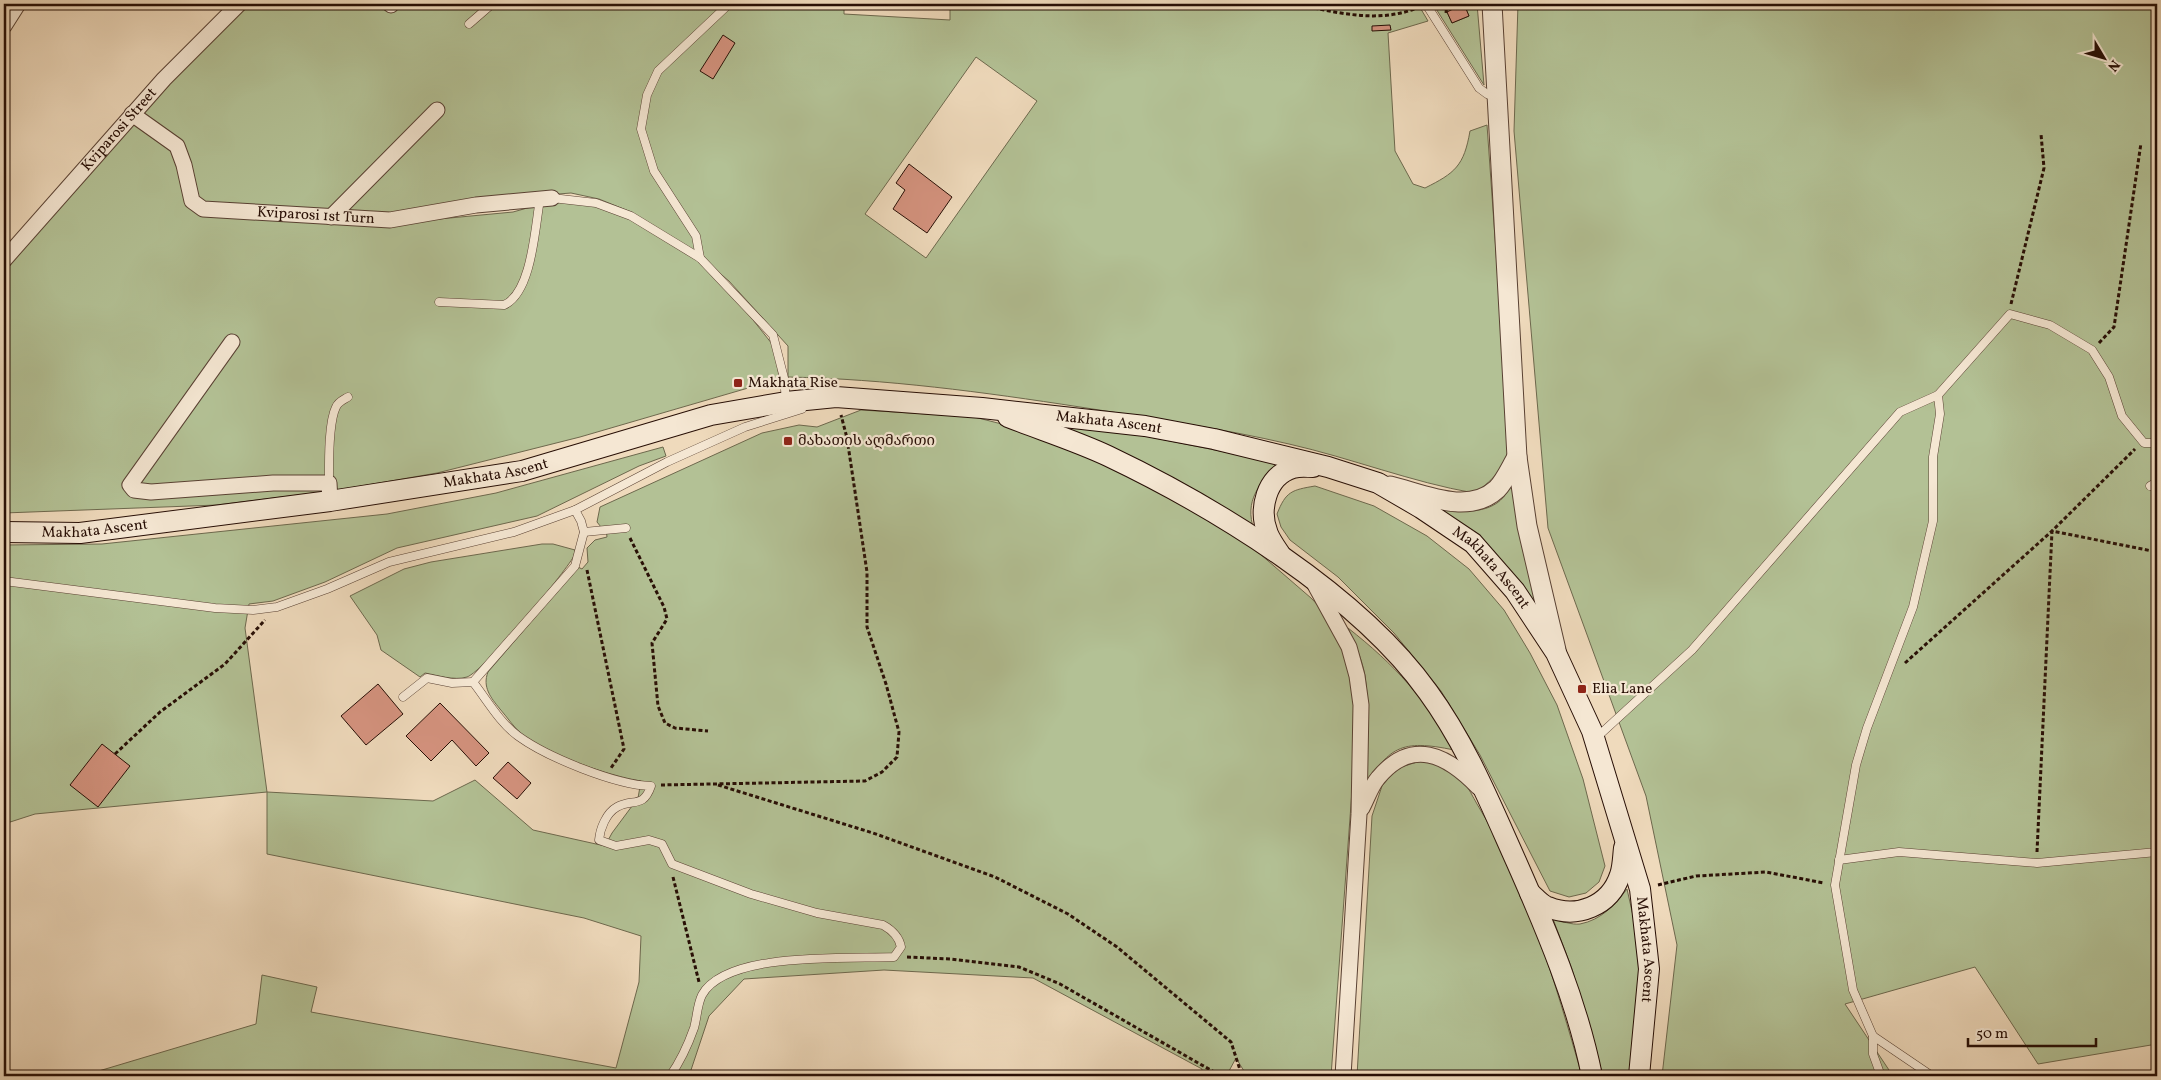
<svg xmlns="http://www.w3.org/2000/svg" width="2161" height="1080" viewBox="0 0 2161 1080" font-family="Vollkorn,'Noto Serif Georgian',serif">
	<style>
		.green { fill: #b3c195; stroke: #6d684d; fill-rule: evenodd }
		.building { fill: #d5937f; stroke: #270e05 }
		.lines { fill: none; stroke-linecap: round; stroke-linejoin: round }
		.service-casing { stroke: #594133; stroke-width: 9 }
		.minor-casing { stroke: #594133; stroke-width: 17 }
		.tertiary-casing { stroke: #594133; stroke-width: 21 }
		.secondary-casing { stroke: #270e05; stroke-width: 22 }
		.path { stroke: #270e05; stroke-width: 3; stroke-dasharray: 4 2.5; stroke-linecap: butt }
		.service { stroke: #f5e7d3; stroke-width: 8 }
		.minor { stroke: #f5e7d3; stroke-width: 15 }
		.tertiary { stroke: #f5e7d3; stroke-width: 19 }
		.secondary { stroke: #f5e7d3; stroke-width: 20 }
		.poi-dot { fill: #8f2418; stroke: #f5e7d3; stroke-width: 2 }
		.labels { text-anchor: middle; dominant-baseline: central; stroke-width: 4.5; stroke-linejoin: round; paint-order: stroke }
		.street-label { font-size: 15px; fill: #270e05; stroke: #f5e7d3 }
		.poi-label { font-size: 15px; fill: #270e05; stroke: #f5e7d3; text-anchor: start }
	</style>
	<rect width="100%" height="100%" fill="#efdabc"/>
	<filter id="stains"><feTurbulence type="fractalNoise" baseFrequency=".004" numOctaves="4"/><feColorMatrix values="0 0 0 0 .2 0 0 0 0 .09 0 0 0 0 .02 0 0 0 .5 -.17"/></filter>
	<radialGradient id="worn" r=".72"><stop offset=".6" stop-color="#630" stop-opacity="0"/><stop offset="1" stop-color="#630" stop-opacity=".3"/></radialGradient>
	<g class="green">
		<path d="M239 4H844V14L950 20V4H1418L1428 21 1388 33 1395 151 1413 184 1425 188C1455 173 1464 166 1470 131L1487 125 1510 449C1506 467 1490 483 1474 493 1411 482 1351 458 1289 444 1220 428 1150 418 1080 407 983 392 886 379 788 377V346L729 281 696 253 631 212 599 199 571 193 495 199 418 221 513 212 552 201 594 205 631 219 699 261 746 311 776 349 779 379 580 437 437 473 338 490 217 505 4 513V260ZM976 57 1037 101 926 258 865 214Z"/>
		<polygon points="1433,4 1451,4 1453,9 1447,12 1452,23 1469,16 1464,4 1477,4 1484,85"/>
		<polygon points="1518,4 2157,4 2157,1044 2038,1064 1975,967 1845,1004 1893,1076 1662,1076 1677,945 1646,796 1548,528 1514,131"/>
		<path d="M861 410 944 415 947 410 1029 431 1103 457 1245 541 1311 598 1331 619 1354 680 1353 777 1331 1076H1247L1236 1058 1229 1071 1234 1076H1201L1202 1069 1033 978 884 970 744 979 709 1016 689 1076H82L256 1024 262 975 317 987 311 1012 616 1068 639 982 641 936 584 918 267 854V792L35 814 4 824V545L102 544 387 514 496 493 663 447 666 456 639 466 537 516 397 548 325 582 273 601 249 604 245 628 267 792 433 801 475 780 533 830 605 846 612 833 638 798 641 781C610 776 548 755 523 735 514 728 508 718 500 709 491 698 482 687 488 672L578 567 582 569 588 562 587 548 595 540 607 537 606 528 601 527 597 522 600 507 762 433 799 425 817 427Z"/>
		<path d="M1054 424 1135 434 1280 463C1259 483 1244 501 1254 530Z"/>
		<path d="M1515 477 1546 628 1431 504C1451 510 1478 516 1497 503 1506 497 1510 486 1515 477Z"/>
		<path d="M1315 486 1374 506 1427 536 1469 569 1504 610 1530 653 1557 705 1583 779 1605 866 1599 882 1586 893 1569 897 1550 891 1480 755 1441 691 1394 633 1338 577 1290 540 1281 527 1277 514C1286 491 1292 490 1315 486Z"/>
		<path d="M542 544H553L575 550 574 556C563 575 484 671 467 677 454 681 437 675 425 673L420 677 381 650 377 635 350 596 404 569 431 562Z"/>
		<path d="M1348 628C1395 665 1425 698 1454 750 1401 739 1388 746 1362 793 1364 755 1371 714 1365 676 1362 659 1355 644 1348 628Z"/>
		<path d="M1421 761C1428 762 1437 761 1444 763 1460 770 1469 790 1477 804 1528 888 1555 982 1582 1076H1357L1372 816 1382 786 1397 768Z"/>
		<path d="M1627 889 1636 929 1649 1076H1603L1572 969 1553 919C1561 921 1572 925 1580 924 1601 920 1615 905 1627 889Z"/>
	</g>
	<g class="building">
		<polygon points="1451,4 1464,4 1469,16 1452,23 1447,12 1453,9"/>
		<polygon points="1390,25 1391,30 1372,31 1372,26"/>
		<polygon points="723,35 735,43 713,79 700,71"/>
		<polygon points="909,164 952,197 927,233 893,209 905,190 896,183"/>
		<polygon points="378,684 403,714 366,745 341,716"/>
		<polygon points="440,703 489,753 476,766 452,740 431,761 406,736"/>
		<polygon points="102,744 130,766 98,807 70,785"/>
		<polygon points="508,762 531,783 517,799 493,778"/>
	</g>
	<g class="lines">
		<g class="service-casing">
			<g id="service">
				<polyline points="1426,4 1479,88 1487,94 1497,98"/>
				<polyline points="469,24 492,4"/>
				<polyline points="552,198 596,203 631,216 700,258 773,335 784,378 786,401"/>
				<polyline points="700,258 696,236 654,171 641,129 647,95 658,71 729,4"/>
				<path d="M439 302 504 305C532 293 535 227 540 199"/>
				<polyline points="1938,395 2010,314 2050,325 2092,350 2109,377 2122,416 2144,443 2157,443"/>
				<path d="M329 483C329 464 328 423 336 407 338 402 343 400 348 397"/>
				<polyline points="2150,486 2157,482"/>
				<polyline points="584,532 626,528"/>
				<polyline points="4,581 215,608 253,610 277,607 327,589 389,562 514,532 575,510 667,462 745,427 802,409"/>
				<polyline points="473,682 575,566 584,532 581,521 575,510"/>
				<path d="M403 697 427 678 452 683 473 682C487 700 500 723 518 736 547 757 615 785 651 786 643 809 633 798 617 807 606 813 600 829 599 840L616 846 649 840 662 844 672 864 751 894 817 913 883 925C892 930 899 936 901 947L894 957C848 959 726 951 702 995 697 1005 697 1018 694 1028 688 1045 680 1062 670 1076"/>
				<polyline points="1596,738 1692,650 1900,412 1938,395 1940,414 1933,457 1933,521 1913,607 1867,728 1856,765 1835,885 1853,990 1873,1036 1932,1076"/>
				<polyline points="1839,860 1899,852 2037,863 2157,852"/>
				<polyline points="1873,1036 1873,1054 1881,1076"/>
			</g>
		</g>
		<g class="minor-casing">
			<g id="minor">
				<polyline points="390,4 391,5"/>
				<polyline points="4,26 18,4"/>
				<path id="s1" d="M132 114 177 146 184 165 192 201 203 209 390 220 476 205 552 198"/>
				<polyline points="331,217 437,110"/>
				<path id="s2" d="M4 260 164 79 239 4"/>
				<polyline points="232,342 130,485 134,490 151,492 273,483 329,483 330,501"/>
				<polyline points="1315,585 1349,647 1357,676 1361,705 1359,814 1343,1076"/>
				<path d="M1362 808C1367 799 1371 786 1378 778 1412 737 1447 755 1478 787"/>
			</g>
		</g>
		<g class="tertiary-casing">
			<g id="tertiary">
				<polyline points="1492,4 1517,457 1527,526 1556,650"/>
				<path d="M1390 486C1423 494 1468 516 1497 489 1505 481 1511 467 1517 457"/>
			</g>
		</g>
		<g class="secondary-casing">
			<g id="secondary">
				<path d="M1008 417C1041 430 1076 441 1108 456 1215 507 1358 594 1428 692 1466 744 1490 803 1516 861 1547 931 1577 1002 1592 1076"/>
				<path id="s3" d="M4 532 80 533 330 501 522 471 711 415 786 402 836 397 982 408 1145 426 1214 439 1328 467 1378 483 1421 508 1473 543 1515 591 1556 653 1592 731 1640 889 1649 969 1639 1076"/>
				<path d="M1280 554C1276 548 1271 541 1268 534 1258 510 1266 476 1293 468 1299 466 1307 467 1313 467"/>
				<path d="M1530 893C1535 897 1541 905 1548 907 1577 919 1610 906 1620 875 1623 867 1623 856 1624 848"/>
			</g>
		</g>
		<g class="path">
			<path d="M1295 4C1335 12 1377 24 1417 8"/>
			<polyline points="1446,13 1447,4"/>
			<polyline points="2011,304 2044,168 2041,134"/>
			<polyline points="2099,343 2114,327 2141,143"/>
			<polyline points="2153,497 2157,505"/>
			<polyline points="630,538 664,607 667,619 652,643 658,706 665,723 675,728 708,731"/>
			<polyline points="587,570 624,749 611,768"/>
			<polyline points="1905,663 2052,531 2135,449"/>
			<polyline points="115,754 160,712 225,664 265,620"/>
			<polyline points="661,785 865,781 882,772 897,757 899,732 886,684 867,627 867,572 847,438 841,415"/>
			<polyline points="718,785 873,833 995,877 1068,914 1117,947 1231,1042 1242,1076"/>
			<polyline points="2037,852 2052,531 2157,552"/>
			<polyline points="673,877 699,982"/>
			<polyline points="1658,885 1696,876 1766,872 1824,883"/>
			<polyline points="907,957 950,959 1019,967 1060,984 1221,1076"/>
		</g>
		<use href="#service" class="service"/>
		<use href="#minor" class="minor"/>
		<use href="#tertiary" class="tertiary"/>
		<use href="#secondary" class="secondary"/>
	</g>
	<g class="poi-dot">
		<rect x="733" y="378" width="10" height="10" rx="2.5"/>
		<rect x="783" y="436" width="10" height="10" rx="2.5"/>
		<rect x="1577" y="684" width="10" height="10" rx="2.5"/>
	</g>
	<g class="labels">
		<g class="street-label">
			<text stroke="none"><textPath href="#s2" startOffset="174">Kviparosi Street</textPath></text>
			<text stroke="none"><textPath href="#s1" startOffset="239">Kviparosi 1st Turn</textPath></text>
			<text stroke="none"><textPath href="#s3" startOffset="1120">Makhata Ascent</textPath></text>
			<text stroke="none"><textPath href="#s3" startOffset="496">Makhata Ascent</textPath></text>
			<text stroke="none"><textPath href="#s3" startOffset="91">Makhata Ascent</textPath></text>
			<text stroke="none"><textPath href="#s3" startOffset="1539">Makhata Ascent</textPath></text>
			<text stroke="none"><textPath href="#s3" startOffset="1959">Makhata Ascent</textPath></text>
		</g>
		<g class="poi-label">
			<text x="748" y="383">Makhata Rise</text>
			<text x="798" y="441">მახათის აღმართი</text>
			<text x="1592" y="689">Elia Lane</text>
		</g>
	</g>
	<rect width="2161" height="1080" fill="none" stroke="#efdabc" stroke-width="20"/>
	<rect x="5" y="5" width="2151" height="1070" fill="none" stroke="#270e05" stroke-width="2.5"/>
	<rect x="10" y="10" width="2141" height="1060" fill="none" stroke="#270e05"/>
	<g transform="translate(2104 58) rotate(128)" stroke="#f5e7d3" stroke-width="4" paint-order="stroke">
	<path d="M0-4L9 19L0 12L-9 19Z" fill="#270e05"/>
	<text y="-8" font-size="14" font-weight="bold" text-anchor="middle" fill="#270e05">N</text>
	</g>
	<path d="M1968 1038v8h128v-8" fill="none" stroke="#270e05" stroke-width="2.5"/>
	<text x="1976" y="1038" font-size="15" fill="#270e05" stroke="#f5e7d3" stroke-width="4" paint-order="stroke">50 m</text>
	<rect width="100%" height="100%" filter="url(#stains)"/>
	<rect width="100%" height="100%" fill="url(#worn)"/>
</svg>
